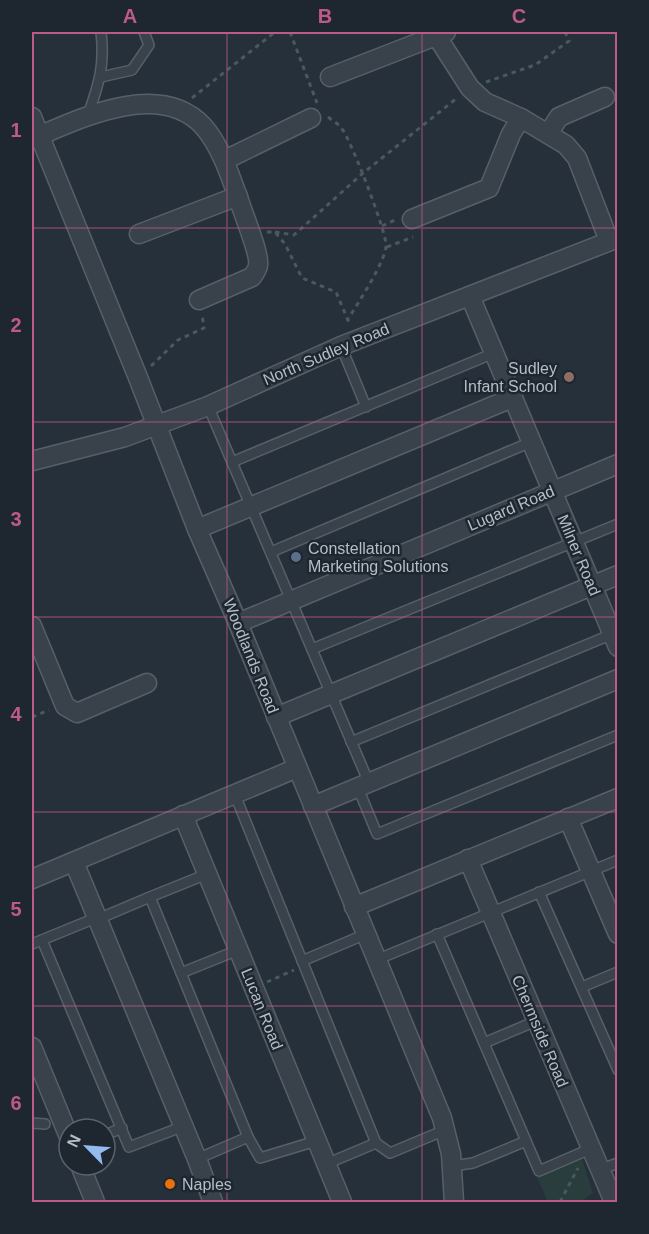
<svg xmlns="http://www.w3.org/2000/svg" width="649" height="1234" viewBox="0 0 649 1234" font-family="Arial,sans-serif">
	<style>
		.green { fill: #293d3d }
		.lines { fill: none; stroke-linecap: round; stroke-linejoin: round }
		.lane-casing { stroke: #576069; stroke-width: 12 }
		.street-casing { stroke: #576069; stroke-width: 21 }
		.path { stroke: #485a5b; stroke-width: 3; stroke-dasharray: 4.5 4.5; stroke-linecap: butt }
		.lane { stroke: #39424b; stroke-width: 9 }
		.street { stroke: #39424b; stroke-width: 18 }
		.grid { fill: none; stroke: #bd5a86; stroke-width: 1.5; stroke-opacity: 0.55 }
		.education-dot { fill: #8d6e63; stroke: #1e2730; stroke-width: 2 }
		.service-dot { fill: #5c6f8a; stroke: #1e2730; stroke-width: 2 }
		.food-dot { fill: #e8710a; stroke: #1e2730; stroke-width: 2 }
		.labels { text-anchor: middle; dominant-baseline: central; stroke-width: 5; stroke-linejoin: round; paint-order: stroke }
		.street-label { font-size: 16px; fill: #b5bdc7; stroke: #1e2730 }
		.poi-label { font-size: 16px; fill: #b5bdc7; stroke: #1e2730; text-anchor: start }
		.neatline { fill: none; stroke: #bd5a86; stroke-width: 2 }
		.grid-label { font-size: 20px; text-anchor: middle; font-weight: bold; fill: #bd5a86 }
	</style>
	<rect width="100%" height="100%" fill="#26303b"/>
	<polygon class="green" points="582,1159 593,1193 580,1202 548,1202 537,1177"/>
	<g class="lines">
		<g class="lane-casing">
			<g id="lane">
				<polyline points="101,77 132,70 149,45 144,32"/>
				<path d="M88 115C99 84 105 64 101 32"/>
				<polyline points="341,346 366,407"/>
				<polyline points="208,406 369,783"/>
				<polyline points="232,462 494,353"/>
				<polyline points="271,552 531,442"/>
				<polyline points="312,649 618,524"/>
				<polyline points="351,742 615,633"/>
				<polyline points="358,788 377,834 618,735"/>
				<polyline points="235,795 376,1143 390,1153 445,1130"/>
				<polyline points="539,892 618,1070"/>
				<polyline points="98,919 150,897"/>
				<polyline points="437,934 539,1171 590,1149"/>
				<polyline points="42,940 129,1147 184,1126"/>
				<polyline points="32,944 98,917"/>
				<polyline points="376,960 618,860"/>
				<polyline points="302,961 366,934"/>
				<polyline points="181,973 238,950"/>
				<polyline points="582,987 618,972"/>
				<polyline points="484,1043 536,1021"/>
				<polyline points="32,1123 45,1124"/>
				<polyline points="105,1135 122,1128"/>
				<polyline points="248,1137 260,1158 316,1141"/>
				<polyline points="197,1159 248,1137 150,897 207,874"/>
				<polyline points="326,1164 376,1143"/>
				<polyline points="452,1166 473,1163 526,1141"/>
				<polyline points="599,1170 618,1163"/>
			</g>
		</g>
		<g class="street-casing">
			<g id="street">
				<polyline points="434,32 470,88 485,102 521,118 566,145 577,158 609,241"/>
				<polyline points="330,77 446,32"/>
				<polyline points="32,117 137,375 197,529 238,623 442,1118 451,1154 454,1202"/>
				<polyline points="548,134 559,117 605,97"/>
				<path d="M32 139C79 119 159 79 203 126 221 146 231 178 240 203 244 216 260 254 258 265 258 269 254 274 252 277L199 300"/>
				<polyline points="225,160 311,118"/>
				<polyline points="412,219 489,188 511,134 521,118"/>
				<polyline points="139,234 238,196"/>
				<polyline points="470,296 618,647"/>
				<polyline points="32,461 125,437 208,406 341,346 618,238"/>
				<polyline points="197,529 512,398"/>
				<polyline points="238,623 618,464"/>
				<polyline points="32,626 65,706 77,713 147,683"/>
				<polyline points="276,717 618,575"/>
				<polyline points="313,806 618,679"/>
				<polyline points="183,815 342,1202"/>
				<polyline points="568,818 618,934"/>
				<polyline points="468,859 614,1202"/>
				<polyline points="74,862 197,1159 213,1202"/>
				<polyline points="32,879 297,768"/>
				<polyline points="354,907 618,798"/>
				<polyline points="32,1047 69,1137"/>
				<polyline points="80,1165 95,1202"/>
			</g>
		</g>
		<g class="path">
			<polyline points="290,32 317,103"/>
			<polyline points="486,82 535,65 569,41 565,32"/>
			<polyline points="192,98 275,32"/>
			<path d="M328 117C333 121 339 124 342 129 351 140 386 231 386 245 387 259 357 305 348 319"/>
			<polyline points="382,226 397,219"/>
			<polyline points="267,232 275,232 285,244 302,278 336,292 350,325"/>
			<polyline points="275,232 294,235 362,174 457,98"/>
			<polyline points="387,247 413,237"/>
			<polyline points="151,366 178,340 204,328 202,314"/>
			<polyline points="32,717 49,710"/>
			<polyline points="267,982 294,970"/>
			<polyline points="560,1202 578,1168"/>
		</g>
		<use href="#lane" class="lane"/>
		<use href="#street" class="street"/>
	</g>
	<path class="grid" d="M227 32V1202M422 32V1202M32 228H618M32 422H618M32 617H618M32 812H618M32 1006H618"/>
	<circle class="education-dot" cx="569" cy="377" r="6"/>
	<circle class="service-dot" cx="296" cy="557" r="6"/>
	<circle class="food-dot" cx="170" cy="1184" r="6"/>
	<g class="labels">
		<g class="street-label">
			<text transform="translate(326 354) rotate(-23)">North Sudley Road</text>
			<text transform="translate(511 508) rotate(-23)">Lugard Road</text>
			<text transform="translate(579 555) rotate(67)">Milner Road</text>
			<text transform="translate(251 656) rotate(68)">Woodlands Road</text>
			<text transform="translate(262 1009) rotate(68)">Lucan Road</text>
			<text transform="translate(540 1031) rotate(67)">Chermside Road</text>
		</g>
		<g class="poi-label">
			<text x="557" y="368" text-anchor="end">Sudley<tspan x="557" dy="18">Infant School</tspan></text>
			<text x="308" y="548">Constellation<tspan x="308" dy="18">Marketing Solutions</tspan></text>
			<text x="182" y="1184">Naples</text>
		</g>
	</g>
	<rect width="649" height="1234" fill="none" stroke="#1e2730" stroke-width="66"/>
	<g transform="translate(87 1147) rotate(295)"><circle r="28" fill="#1e2730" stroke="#5a636c" stroke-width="1.5"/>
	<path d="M0-4.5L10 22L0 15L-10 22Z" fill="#93bbee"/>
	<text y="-9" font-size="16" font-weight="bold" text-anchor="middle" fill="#b5bdc7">N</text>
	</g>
	<rect x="33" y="33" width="583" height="1168" class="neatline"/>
	<g class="grid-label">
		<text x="130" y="23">A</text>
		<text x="325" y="23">B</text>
		<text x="519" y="23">C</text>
		<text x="16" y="137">1</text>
		<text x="16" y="332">2</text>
		<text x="16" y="526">3</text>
		<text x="16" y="721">4</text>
		<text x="16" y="916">5</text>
		<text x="16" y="1110">6</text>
	</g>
</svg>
